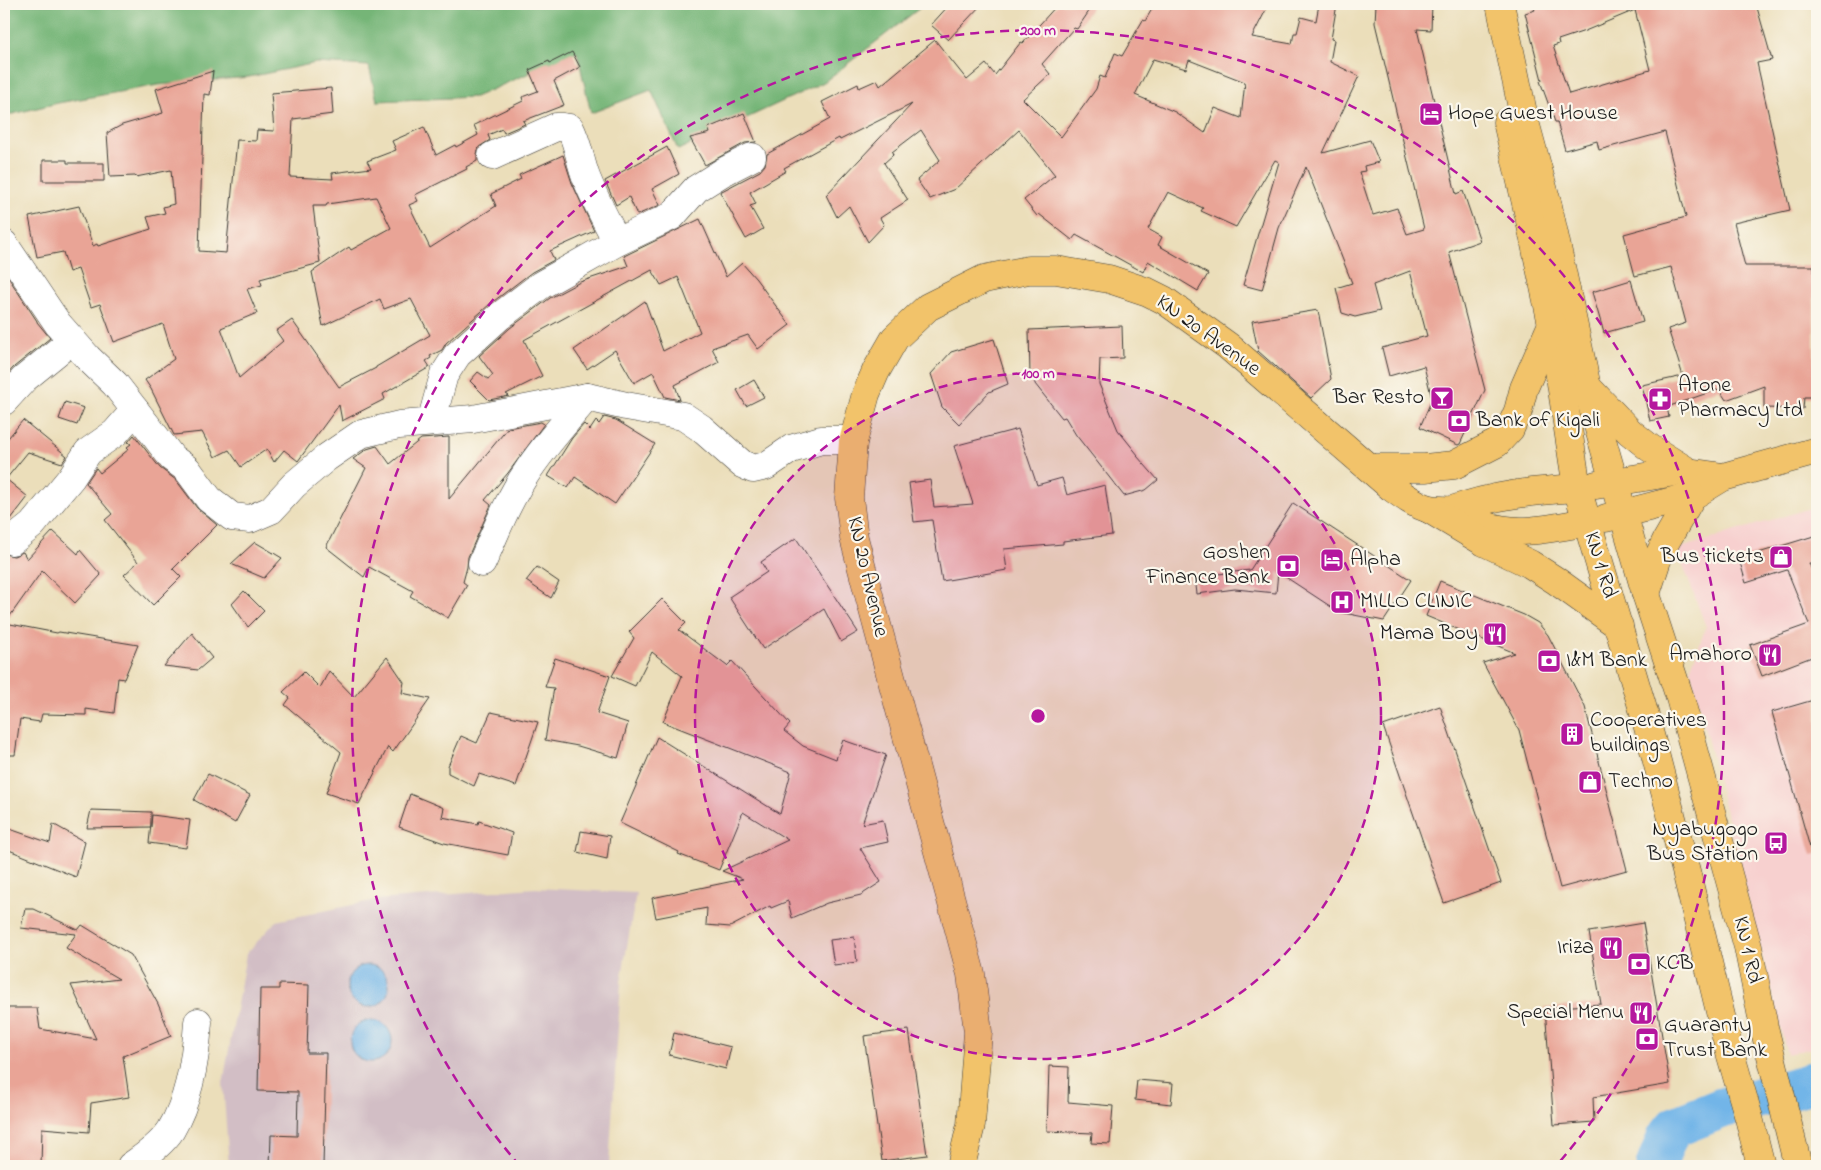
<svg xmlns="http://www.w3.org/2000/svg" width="1821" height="1170" viewBox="0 0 1821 1170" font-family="'Indie Flower',sans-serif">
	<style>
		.built { fill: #f7d0cf }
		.industrial { fill: #d2bec5 }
		.forest { fill: #74b577; stroke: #48684a }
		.water { fill: #72b5e8; stroke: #476882 }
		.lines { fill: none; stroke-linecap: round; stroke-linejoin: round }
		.river { stroke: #72b5e8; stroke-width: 41 }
		.building { fill: #e9a496; fill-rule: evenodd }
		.minor-casing { stroke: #3b3934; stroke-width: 29 }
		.major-casing { stroke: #3b3934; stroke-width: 29 }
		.highway-casing { stroke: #3b3934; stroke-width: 29 }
		.minor { stroke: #fff; stroke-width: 28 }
		.major { stroke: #f2c36a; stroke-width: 28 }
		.highway { stroke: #f2c36a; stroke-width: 28 }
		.ring { fill: none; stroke: #b5179e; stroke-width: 2.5; stroke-dasharray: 9 6 }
		.labels { text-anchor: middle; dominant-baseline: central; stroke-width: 4.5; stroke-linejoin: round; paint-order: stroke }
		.poi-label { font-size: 22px; fill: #1c1c1c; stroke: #fbf7ec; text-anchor: start }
		.street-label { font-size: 22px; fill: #1c1c1c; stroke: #fbf7ec }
		.centre { fill: #b5179e; stroke: #fbf7ec; stroke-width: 2.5 }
		.ring-label { font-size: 15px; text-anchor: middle; font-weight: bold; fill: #b5179e; stroke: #fbf7ec; stroke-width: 4.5; stroke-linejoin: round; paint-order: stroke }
	</style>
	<rect width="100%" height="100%" fill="#fbf7ec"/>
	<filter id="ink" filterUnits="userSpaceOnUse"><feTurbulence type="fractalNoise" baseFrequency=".02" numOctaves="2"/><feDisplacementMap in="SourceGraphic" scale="10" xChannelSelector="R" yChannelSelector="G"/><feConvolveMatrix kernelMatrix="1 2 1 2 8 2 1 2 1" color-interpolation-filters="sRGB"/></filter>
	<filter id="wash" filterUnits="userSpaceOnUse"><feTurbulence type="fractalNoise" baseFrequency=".0096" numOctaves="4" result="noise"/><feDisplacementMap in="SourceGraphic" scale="20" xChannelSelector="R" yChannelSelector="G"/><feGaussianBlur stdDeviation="1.12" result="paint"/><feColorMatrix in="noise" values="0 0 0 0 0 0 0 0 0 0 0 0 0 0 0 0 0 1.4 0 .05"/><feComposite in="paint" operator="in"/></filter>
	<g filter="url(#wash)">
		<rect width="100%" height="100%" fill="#ebdeba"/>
		<polygon class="built" points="1817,506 1817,1047 1787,1054 1690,670 1706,627 1677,549"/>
		<polygon class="industrial" points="535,888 636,893 621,982 609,1166 229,1166 223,1083 246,954 276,921 376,900"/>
		<polygon class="forest" points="4,4 925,4 824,82 678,150 651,90 591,113 577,52 475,97 377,101 369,66 316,63 249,77 158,85 58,103 4,116"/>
		<g class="water">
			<circle cx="368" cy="986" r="21"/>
			<circle cx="371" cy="1041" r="21"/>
		</g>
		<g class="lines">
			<polyline class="river" points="1656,1166 1667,1137 1675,1127 1722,1108 1808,1084 1817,1080"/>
		</g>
		<g id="blocks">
			<g class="building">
				<polygon points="950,4 982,4 948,40 931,25"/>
				<path d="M1058 4H1094L1077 29 1074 28 1042 64 1050 74 1023 99 1061 137 1096 89 1100 76 1105 78 1115 53 1122 56 1143 20 1145 21 1155 4H1269L1252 37 1292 44 1294 33H1297L1301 17 1316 21 1319 4H1337L1331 39 1334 40 1330 62 1359 76 1323 153 1370 140 1379 162 1364 166 1365 171 1359 172 1373 215 1397 208 1407 234 1424 229 1375 23 1376 4H1432L1431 30 1417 29 1456 194 1463 191 1480 241 1449 252 1485 390 1460 444 1458 445 1420 427 1432 399 1424 366 1389 376 1382 348 1427 336 1410 271 1373 285 1380 311 1355 317 1342 313 1336 288 1352 283 1306 167 1279 228 1262 290 1243 285 1279 162 1275 160 1236 227 1201 211 1203 208 1168 192 1148 229 1162 237 1158 245 1208 274 1198 291 1148 261 1143 272 1076 235 1072 240 1039 214 1037 216 1024 200 1055 175 1019 130 955 189 930 199 917 180 940 160 921 130 892 152 893 155 884 163 908 200 880 218 884 225 868 242 849 206 837 217 826 195 912 104 840 140 839 138 784 168 786 171 750 192 756 204 750 206 763 229 746 239 720 192 760 171 765 165 767 154 830 119 822 102 858 84 859 88 877 80 880 86 935 40 967 80 986 64 995 75 1021 42 1023 43ZM1153 59 1186 69 1189 60 1245 82 1241 118 1215 108 1205 133 1175 112 1135 95Z"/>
				<path d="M1532 4H1756L1772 60 1757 63 1790 210 1734 223 1745 266H1814V397H1804L1803 409 1764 408V386L1726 400 1719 389 1667 407 1669 417 1650 421 1642 385 1683 376 1668 329 1686 323 1671 267 1635 276 1624 234 1686 217 1665 132 1599 150 1597 141 1565 150 1557 122H1555L1540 81 1542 80 1525 13 1535 10ZM1635 10 1650 70 1569 94 1553 46 1559 44 1558 40 1585 31Z"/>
				<path d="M572 52 580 67 554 81 564 105 523 121 525 124 504 133 502 129 488 135 490 140 479 147 477 154V161L466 167 467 169 415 195 418 201 409 205 430 248 496 206 491 194 521 179 519 175 563 155 572 183 594 231 550 251 554 260 532 272 490 304 446 343 442 350 430 356 431 358 426 361 430 367 383 394 385 399 342 421 339 405 298 461 284 450 274 462 267 449 241 467 229 450 215 457 202 432 174 435 151 389 145 380 174 359 163 324 114 342 100 304 91 307 78 269 69 272 63 252 37 257 29 217 79 206 93 246 97 244 98 246 151 229 147 217 165 213 163 207 174 204 171 170 136 177 135 176 110 177 107 133 122 125 163 113 156 89 213 71 210 95 204 94 199 251 226 253 237 140 256 141 257 130 274 131 271 93 331 88 333 114 293 119 290 177 333 179 332 173 371 168 367 161 396 150 392 141 424 127 436 155 455 145 456 147 478 135 474 125 523 101 522 97 538 91 529 70 549 61 550 63ZM376 197 391 228 351 250 349 247 312 272 323 326 380 299 384 309 411 299 430 335 376 367V368L339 387 292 320 276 331 283 341 239 378 221 328 257 313 247 289 262 285 260 279 320 263 313 206H326L327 204Z"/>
				<polygon points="744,113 756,142 745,143 705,165 690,138 710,133 708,128"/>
				<polygon points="667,147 679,174 652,189 660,205 637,215 629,197 616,205 605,181"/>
				<polygon points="43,160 67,160 67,163 104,163 104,181 43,181"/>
				<polygon points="700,219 726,277 742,263 756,279 790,325 758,349 748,335 712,348 719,362 675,385 680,400 665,397 653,372 634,383 615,350 587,369 574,350 645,301 663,351 700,332 678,277 661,285 652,270 524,340 542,376 506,394 509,396 489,400 470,381 478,372 488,379 493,375 479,356 510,328 550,298 580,282 628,266 624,256"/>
				<polygon points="8,277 37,321 37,322 50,338 14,367 4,378 4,285"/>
				<polygon points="1631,280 1643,322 1604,333 1592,292"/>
				<polygon points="1318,310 1331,379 1311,398 1258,351 1252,321"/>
				<polygon points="1122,326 1123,358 1100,359 1099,384 1118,430 1138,455 1137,456 1158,480 1146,490 1124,496 1076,435 1065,417 1062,418 1035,384 1034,374 1030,375 1029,330"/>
				<polygon points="994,339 1008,384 989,392 959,424 942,407 931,374 951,352"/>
				<polygon points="754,380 764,397 746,406 737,390"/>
				<polygon points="65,402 84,408 77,425 59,419"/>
				<polygon points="604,417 616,420 655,444 615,504 575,477 568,488 548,476 572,438 584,424 590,430 596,421 599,424"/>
				<polygon points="23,420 67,456 62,463 28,452 6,479 28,497 4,528 4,443"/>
				<polygon points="541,422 544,424 508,473 485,500 491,505 468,557 467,567 463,582 467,585 448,618 410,596 413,591 369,567 364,577 326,547 366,468 353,459 367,449 377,446 390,464 421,439 449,437 449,499 508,428"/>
				<polygon points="1018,429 1037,485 1062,478 1067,495 1105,485 1112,535 1063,541 1063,544 1004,549 1007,570 942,581 932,520 914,522 909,483 930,480 934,507 973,504 954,446"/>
				<polygon points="134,435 160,468 176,480 197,508 217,525 173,569 181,577 153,605 124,575 138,562 105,520 112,514 86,483 96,468 100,473 129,449 127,447 131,444 128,442"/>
				<polygon points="1293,503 1411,580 1384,621 1339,612 1278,572 1276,593 1235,589 1197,594 1195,577 1250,570"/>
				<polygon points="53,531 78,554 80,550 101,575 75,603 42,571 5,623 57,633 59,632 138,645 124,679 118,678 114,713 86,709 86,715 42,714 40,722 20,719 15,755 4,755 4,554 14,556 23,552 27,559"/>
				<polygon points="1817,535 1817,561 1809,563 1817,582 1817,655 1762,676 1750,645 1809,624 1787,570 1746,583 1739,559"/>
				<polygon points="796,538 858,632 841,642 824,609 763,649 729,597 767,572 761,562"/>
				<polygon points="255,542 282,558 264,578 231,564"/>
				<polygon points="537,567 559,582 551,598 526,581"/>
				<polygon points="1440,581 1524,615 1538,623 1548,635 1585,707 1627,870 1560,888 1519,730 1483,663 1515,653 1426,616"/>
				<polygon points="244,591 264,611 248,627 232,604"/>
				<polygon points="662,599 686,623 679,630 727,666 732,661 790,724 784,731 803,746 836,759 843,740 886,755 862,824 883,820 888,842 860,848 881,882 861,895 827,903 792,918 788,901 771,908 770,906 730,927 706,925 707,908 656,918 652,898 743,879 722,871 788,840 743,812 719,870 678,854 679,852 620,823 657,737 780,814 791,772 663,722 682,676 652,652 635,686 612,676 634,638 629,632"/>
				<polygon points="192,633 212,658 198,670 164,666"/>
				<polygon points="387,657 404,682 402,693 430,699 393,752 388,747 359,804 326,793 341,752 285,705 290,698 283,692 304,672 320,688 329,671 354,697"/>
				<polygon points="555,658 610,676 597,713 628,723 618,758 578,746 545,740 554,688 545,687"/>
				<polygon points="1817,699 1817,854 1812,855 1772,712"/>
				<polygon points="1440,706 1501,883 1444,903 1383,726"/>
				<polygon points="491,712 538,722 516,786 479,774 474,786 448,773 448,766 461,736 477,743"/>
				<polygon points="208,774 250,795 235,823 194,800"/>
				<polygon points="410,794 444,808 442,817 478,824 479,821 512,833 508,855 444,843 399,827"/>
				<polygon points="91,810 151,812 151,827 87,828"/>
				<polygon points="152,815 190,820 186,848 149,843"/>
				<polygon points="53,824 85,842 76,877 4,848 4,827 50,843"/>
				<polygon points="581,831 610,836 607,859 577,852"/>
				<polygon points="25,909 34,909 78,930 82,925 131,955 158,1004 171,1036 123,1056 129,1097 91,1103 89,1132 42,1128 41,1166 4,1166 4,1008 37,1008 40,1029 96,1039 71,985 119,979 66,948 76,934 21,928"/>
				<polygon points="1643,923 1670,1084 1593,1097 1594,1122 1554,1125 1545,1008 1601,1004 1589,932"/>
				<polygon points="854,937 857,962 834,965 830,940"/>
				<polygon points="279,984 309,985 307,1053 326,1053 323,1166 270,1166 271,1135 297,1136 298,1092 258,1091 260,989 279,989"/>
				<polygon points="909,1030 927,1155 882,1161 864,1036"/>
				<polygon points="674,1033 731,1047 726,1069 669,1055"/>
				<polygon points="1049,1066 1069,1067 1068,1102 1113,1106 1110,1144 1091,1143 1092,1133 1047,1131"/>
				<polygon points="1137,1080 1173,1083 1171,1104 1135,1100"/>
			</g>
		</g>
	</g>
	<g filter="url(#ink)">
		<use href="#blocks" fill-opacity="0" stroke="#3b3934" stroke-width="1"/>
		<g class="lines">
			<g class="minor-casing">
				<g id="minor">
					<path d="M492 156 556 127H563L570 128C578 143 580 161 586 177 595 200 606 220 617 242"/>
					<polyline points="4,244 58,324 88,358 115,384 172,458 187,469 209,499 232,517 250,519 271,510 294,485 326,458 361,434 399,425 473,419 587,397 626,406 683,416 701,428 742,464 753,469 766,466 791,449 821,440 846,440 853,442"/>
					<polyline points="4,401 24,379 72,340"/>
					<polyline points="431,422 444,375 457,355 500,316 541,285 573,267 617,242 672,216 696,189 723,172 752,157"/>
					<polyline points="12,541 32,525 71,478 88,452 115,433 135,410"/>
					<path d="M482 563C496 531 509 498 529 469 546 444 567 420 587 397"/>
					<path d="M131 1166C144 1157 162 1144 171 1130 190 1098 196 1056 198 1022"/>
				</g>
			</g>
			<g class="major-casing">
				<g id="major">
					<path d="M1452 510C1493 495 1534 491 1577 488"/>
					<path d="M961 1166 971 1125 978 1032 971 974 866 584 854 538 849 498 853 442 866 394 876 371 895 338 928 307 984 279 1028 270H1056L1109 279 1148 292 1164 300 1228 346 1391 487C1402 495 1417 506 1430 509 1438 511 1446 509 1453 511 1464 514 1474 521 1484 525 1517 537 1554 528 1587 522"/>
				</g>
			</g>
			<g class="highway-casing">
				<g id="highway">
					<polyline points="1500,4 1525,122 1548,206 1587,387 1646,594 1680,698 1748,947 1764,1027 1798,1166"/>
					<polyline points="1507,122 1529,216 1552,324 1577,488 1645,716 1686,871 1729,1049 1749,1118 1761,1166"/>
					<polyline points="1589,389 1630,432 1650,448 1689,472"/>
					<polyline points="1370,468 1425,468 1454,465 1497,443 1510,429 1518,411 1524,388 1552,324"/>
					<polyline points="1596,485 1681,471 1723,477"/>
					<polyline points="1429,509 1484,542 1530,564 1555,580 1619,626"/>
					<polyline points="1606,518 1692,496 1723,477 1817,451"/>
					<polyline points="1646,594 1657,560 1666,541 1692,496"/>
				</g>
			</g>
			<use href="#minor" class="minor"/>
			<use href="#major" class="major"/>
			<use href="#highway" class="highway"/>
		</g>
	</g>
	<circle cx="1038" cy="716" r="343" fill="#b5179e" fill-opacity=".12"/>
	<g class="ring">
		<circle cx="1038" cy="716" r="343"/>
		<path d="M520 1166A686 686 0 1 1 1556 1166"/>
	</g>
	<defs>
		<g id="hotel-square" transform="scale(1.25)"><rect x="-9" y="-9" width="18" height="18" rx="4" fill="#b5179e" stroke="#fbf7ec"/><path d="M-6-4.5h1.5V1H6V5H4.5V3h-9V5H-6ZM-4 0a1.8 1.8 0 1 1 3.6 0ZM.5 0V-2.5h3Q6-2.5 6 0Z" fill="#fff"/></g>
		<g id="bar-square" transform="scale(1.25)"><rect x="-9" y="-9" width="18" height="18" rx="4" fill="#b5179e" stroke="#fbf7ec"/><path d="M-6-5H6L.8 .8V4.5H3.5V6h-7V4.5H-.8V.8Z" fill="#fff"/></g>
		<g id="pharmacy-square" transform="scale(1.25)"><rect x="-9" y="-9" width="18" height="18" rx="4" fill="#b5179e" stroke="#fbf7ec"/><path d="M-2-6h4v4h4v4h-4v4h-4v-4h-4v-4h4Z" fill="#fff"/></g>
		<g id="bank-square" transform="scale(1.25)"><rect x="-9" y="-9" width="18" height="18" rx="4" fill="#b5179e" stroke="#fbf7ec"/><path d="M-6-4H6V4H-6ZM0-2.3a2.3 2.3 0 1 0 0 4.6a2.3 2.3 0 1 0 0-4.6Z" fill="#fff"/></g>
		<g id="shop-square" transform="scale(1.25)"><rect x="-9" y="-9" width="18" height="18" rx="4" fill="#b5179e" stroke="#fbf7ec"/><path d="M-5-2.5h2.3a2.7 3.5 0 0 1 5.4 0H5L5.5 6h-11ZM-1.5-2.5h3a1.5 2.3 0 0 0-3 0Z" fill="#fff"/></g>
		<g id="hospital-square" transform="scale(1.25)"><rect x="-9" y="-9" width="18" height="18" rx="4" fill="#b5179e" stroke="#fbf7ec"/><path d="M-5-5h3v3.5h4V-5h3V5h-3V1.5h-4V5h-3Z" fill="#fff"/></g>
		<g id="restaurant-square" transform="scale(1.25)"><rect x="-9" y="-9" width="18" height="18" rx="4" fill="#b5179e" stroke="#fbf7ec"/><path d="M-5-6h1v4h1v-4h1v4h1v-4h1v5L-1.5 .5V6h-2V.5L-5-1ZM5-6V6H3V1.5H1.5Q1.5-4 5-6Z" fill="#fff"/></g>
		<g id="building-square" transform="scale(1.25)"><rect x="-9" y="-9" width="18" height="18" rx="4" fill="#b5179e" stroke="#fbf7ec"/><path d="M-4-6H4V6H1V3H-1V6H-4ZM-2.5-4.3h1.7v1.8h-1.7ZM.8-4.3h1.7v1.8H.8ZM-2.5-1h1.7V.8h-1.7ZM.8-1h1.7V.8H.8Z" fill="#fff"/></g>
		<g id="bus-square" transform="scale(1.25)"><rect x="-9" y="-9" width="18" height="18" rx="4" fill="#b5179e" stroke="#fbf7ec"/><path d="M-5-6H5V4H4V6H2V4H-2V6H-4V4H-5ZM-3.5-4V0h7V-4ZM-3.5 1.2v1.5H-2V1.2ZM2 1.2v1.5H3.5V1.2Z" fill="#fff"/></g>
	</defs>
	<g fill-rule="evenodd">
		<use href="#hotel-square" x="1431" y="114"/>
		<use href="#bar-square" x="1442" y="398"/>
		<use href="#pharmacy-square" x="1660" y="399"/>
		<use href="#bank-square" x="1459" y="421"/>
		<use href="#shop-square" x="1781" y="557"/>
		<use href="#hotel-square" x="1332" y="560"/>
		<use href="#bank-square" x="1288" y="566"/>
		<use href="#hospital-square" x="1342" y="602"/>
		<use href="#restaurant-square" x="1495" y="634"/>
		<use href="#restaurant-square" x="1770" y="655"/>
		<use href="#bank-square" x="1549" y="661"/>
		<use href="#building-square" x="1572" y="734"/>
		<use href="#shop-square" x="1590" y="782"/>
		<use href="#bus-square" x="1776" y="843"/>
		<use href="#restaurant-square" x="1611" y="948"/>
		<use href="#bank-square" x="1639" y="964"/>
		<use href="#restaurant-square" x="1641" y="1013"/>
		<use href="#bank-square" x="1647" y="1039"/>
	</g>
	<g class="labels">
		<g class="poi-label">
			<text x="1448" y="114">Hope Guest House</text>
			<text x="1678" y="386">Atone<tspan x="1678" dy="25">Pharmacy Ltd</tspan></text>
			<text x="1424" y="398" text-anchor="end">Bar Resto</text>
			<text x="1476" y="421">Bank of Kigali</text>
			<text x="1270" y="553" text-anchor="end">Goshen<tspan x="1270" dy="25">Finance Bank</tspan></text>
			<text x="1764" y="557" text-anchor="end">Bus tickets</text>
			<text x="1350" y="560">Alpha</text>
			<text x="1360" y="602">MILLO CLINIC</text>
			<text x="1478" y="634" text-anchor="end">Mama Boy</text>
			<text x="1752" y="655" text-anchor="end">Amahoro</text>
			<text x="1566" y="661">I&amp;M Bank</text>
			<text x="1590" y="721">Cooperatives<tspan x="1590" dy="25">buildings</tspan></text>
			<text x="1608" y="782">Techno</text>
			<text x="1758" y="830" text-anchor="end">Nyabugogo<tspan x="1758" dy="25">Bus Station</tspan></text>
			<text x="1594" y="948" text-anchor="end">Iriza</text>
			<text x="1656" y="964">KCB</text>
			<text x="1624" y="1013" text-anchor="end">Special Menu</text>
			<text x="1664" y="1026">Guaranty<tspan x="1664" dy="25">Trust Bank</tspan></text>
		</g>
		<g class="street-label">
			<text transform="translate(1208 336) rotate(36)">KN 20 Avenue</text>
			<text transform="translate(1600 565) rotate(73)">KN 1 Rd</text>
			<text transform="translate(867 577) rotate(77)">KN 20 Avenue</text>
			<text transform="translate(1747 950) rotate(77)">KN 1 Rd</text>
		</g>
	</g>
	<circle cx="1038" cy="716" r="8" class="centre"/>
	<g class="ring-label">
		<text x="1038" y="35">200 m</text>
		<text x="1038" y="378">100 m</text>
	</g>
	<rect width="1821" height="1170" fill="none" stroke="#fbf7ec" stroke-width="20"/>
</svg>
